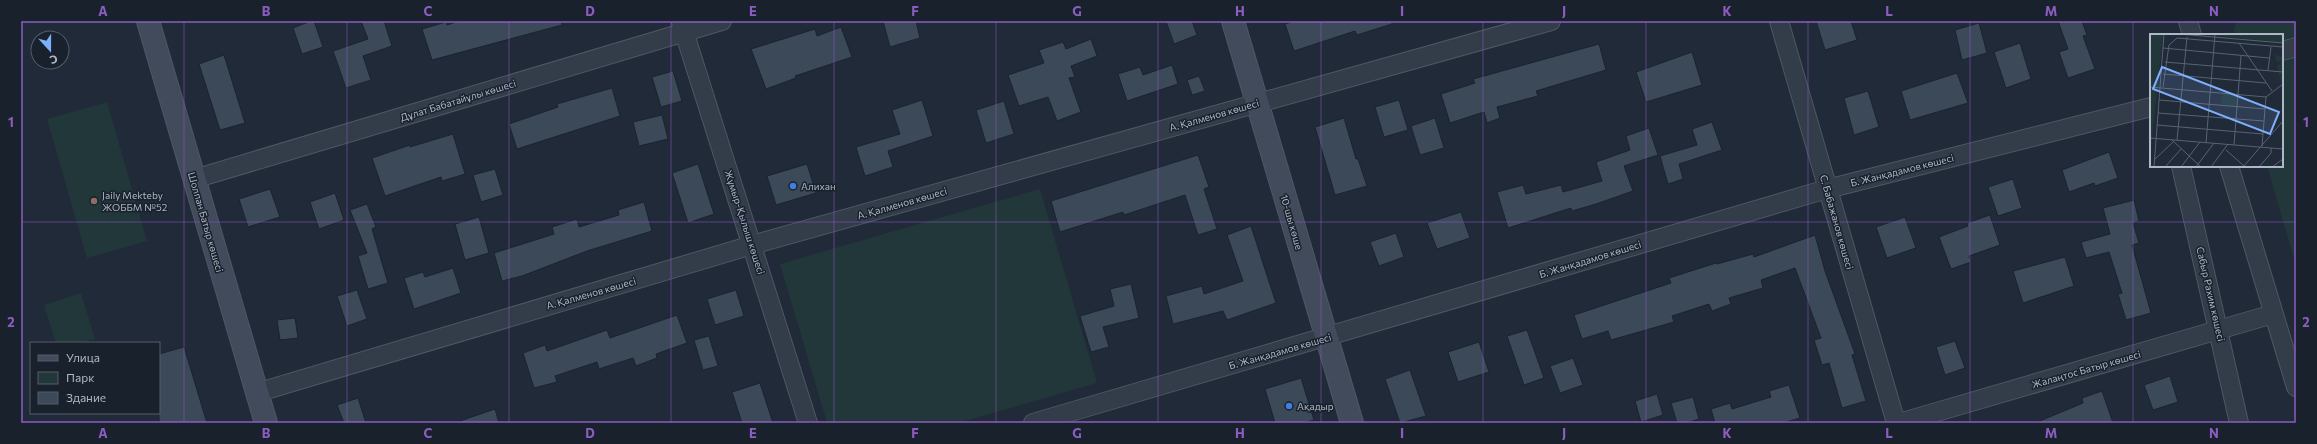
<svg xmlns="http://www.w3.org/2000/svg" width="2317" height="444" viewBox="0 0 2317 444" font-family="Commissioner,sans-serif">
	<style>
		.green { fill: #223739 }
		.building { fill: #3b4959; stroke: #1b232f }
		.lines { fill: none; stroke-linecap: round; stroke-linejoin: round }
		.street-casing { stroke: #4e5763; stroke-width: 20 }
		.secondary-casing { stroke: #4e5763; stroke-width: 24 }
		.street { stroke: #333c49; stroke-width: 18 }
		.secondary { stroke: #414b5c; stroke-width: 22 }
		.grid { fill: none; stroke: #8c5dc1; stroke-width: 1; stroke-opacity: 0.55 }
		.shop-dot { fill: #3f7fe0; stroke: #19212d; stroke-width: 1.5 }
		.education-dot { fill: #8d6e63; stroke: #19212d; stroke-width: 1.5 }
		.labels { text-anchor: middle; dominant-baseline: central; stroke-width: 3; stroke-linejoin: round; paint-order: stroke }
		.street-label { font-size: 10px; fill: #adb7c5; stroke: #19212d }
		.poi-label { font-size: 10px; fill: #adb7c5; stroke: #19212d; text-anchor: start }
		.inset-road { fill: none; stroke: #586270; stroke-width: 1 }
		.view { fill: #7daffb; fill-opacity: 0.15; stroke: #7daffb; stroke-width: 2 }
		.inset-edge { fill: none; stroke: #adb7c5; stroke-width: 2 }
		.neatline { fill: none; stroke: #8c5dc1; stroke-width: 1.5 }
		.grid-label { font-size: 13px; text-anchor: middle; font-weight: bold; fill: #8c5dc1 }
	</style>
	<rect width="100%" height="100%" fill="#202a38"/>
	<g class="green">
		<polygon points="2236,21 2296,21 2296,265 2267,166 2282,166 2282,35 2233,35"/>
		<polygon points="107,102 147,241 87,258 47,119"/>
		<polygon points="1040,189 1097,383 958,423 827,423 780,264"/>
		<polygon points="81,293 95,339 81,343 56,343 44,305"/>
	</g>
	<g class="building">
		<polygon points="311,21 314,21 323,47 302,54 293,28"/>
		<polygon points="361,21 384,21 392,46 363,56 371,80 346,88 333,51 368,39"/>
		<polygon points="459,21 561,21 562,25 432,60 422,29 446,22 447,25"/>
		<polygon points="883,21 916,21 920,38 890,47"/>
		<polygon points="1166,21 1192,21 1197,35 1174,44"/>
		<polygon points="1295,21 1392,21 1392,24 1357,35 1355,31 1294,51 1285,24"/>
		<polygon points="1816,21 1851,21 1857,40 1825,50"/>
		<polygon points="2058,21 2082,21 2087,35 2083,36 2095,69 2068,78 2059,52 2068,49"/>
		<polygon points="1979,23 1987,53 1962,60 1955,30"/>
		<polygon points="841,27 852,57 795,76 796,78 766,89 751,49 815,29 817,36"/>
		<polygon points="1091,39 1097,56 1071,66 1075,77 1069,78 1081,112 1057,121 1048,97 1019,106 1008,75 1044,63 1039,50 1063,42 1066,49"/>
		<polygon points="2020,43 2031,79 2006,88 1994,52"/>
		<polygon points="1599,44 1606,70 1536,91 1538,96 1497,107 1500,118 1487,123 1484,112 1450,123 1441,94 1475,83 1473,79"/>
		<polygon points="1692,52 1702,85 1646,102 1636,72"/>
		<polygon points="224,55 245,123 220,130 199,64"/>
		<polygon points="1172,65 1178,84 1127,101 1118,74 1140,67 1143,75"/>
		<polygon points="673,71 682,101 661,107 652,77"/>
		<polygon points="1957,73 1968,103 1910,120 1901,91"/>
		<polygon points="1199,76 1205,91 1192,95 1187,80"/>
		<polygon points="612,88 620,116 517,149 509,124 558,107 557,104"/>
		<polygon points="1868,91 1879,127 1854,135 1844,98"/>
		<polygon points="922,100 933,136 888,151 893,167 865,176 856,147 900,134 892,110"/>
		<polygon points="1399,100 1408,130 1384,137 1375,107"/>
		<polygon points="1004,101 1014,134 986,143 976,110"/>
		<polygon points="662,115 668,139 639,146 633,122"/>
		<polygon points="1344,118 1356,159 1358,159 1367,186 1335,195 1315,127"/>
		<polygon points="1435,118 1444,148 1420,155 1411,126"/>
		<polygon points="1712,122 1722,150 1679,164 1683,179 1668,184 1660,156 1697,145 1692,129"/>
		<polygon points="1649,128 1658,155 1624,166 1633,191 1596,204 1572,211 1571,208 1508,228 1497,192 1523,185 1526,194 1561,185 1563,192 1602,181 1596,162 1630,150 1626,136"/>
		<polygon points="453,134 465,174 442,181 441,177 385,196 372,158 410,145 410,147"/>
		<polygon points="2109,152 2118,178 2095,186 2094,183 2069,192 2062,170"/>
		<polygon points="1198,155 1209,187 1204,189 1217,229 1198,235 1185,195 1124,215 1123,212 1060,232 1051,201"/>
		<polygon points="698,164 714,214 688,223 672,173"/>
		<polygon points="807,164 816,193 776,205 767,176"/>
		<polygon points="495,169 503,195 481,202 473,175"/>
		<polygon points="2013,179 2022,208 1998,216 1988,187"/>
		<polygon points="270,189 280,217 248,227 239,199"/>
		<polygon points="335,193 344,220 319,229 310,202"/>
		<polygon points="2134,200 2139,221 2133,223 2139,243 2132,245 2151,313 2126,320 2118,294 2122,293 2109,252 2086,258 2081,242 2110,234 2103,208"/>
		<polygon points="644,202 652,231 587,251 522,276 502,281 494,253 554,234 552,227 577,219 579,227 619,215 618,210"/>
		<polygon points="367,204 376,227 372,229 388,283 368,289 358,256 367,253 350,210"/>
		<polygon points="1461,212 1470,238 1437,249 1427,223"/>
		<polygon points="1990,215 2000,245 1969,256 1971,262 1951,269 1939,237 1968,226 1967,223"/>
		<polygon points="479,217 489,253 465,260 455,224"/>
		<polygon points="1905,217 1916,248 1887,258 1876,227"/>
		<polygon points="1251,226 1276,303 1227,320 1223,311 1173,324 1166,296 1202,286 1204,294 1243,281 1227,235"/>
		<polygon points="1396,233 1404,257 1379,266 1370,242"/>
		<polygon points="1815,235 1825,271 1855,354 1852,355 1866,401 1842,408 1829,363 1822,365 1814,340 1821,338 1795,268 1761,280 1763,288 1729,298 1731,304 1712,311 1709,304 1672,316 1674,322 1611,340 1608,331 1582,339 1574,315 1671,283 1669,278 1716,263 1717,264 1753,254 1754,257"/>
		<polygon points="2065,257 2074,286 2023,303 2013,271"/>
		<polygon points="453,268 461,293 414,309 404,278 423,272 425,277"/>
		<polygon points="1131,284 1139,318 1103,327 1109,347 1091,352 1080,316 1114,306 1110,289"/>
		<polygon points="357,290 367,319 347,326 337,296"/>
		<polygon points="736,290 744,316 715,325 707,299"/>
		<polygon points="677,315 687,343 656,354 657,358 636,366 633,358 599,369 597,362 555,376 557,382 534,388 523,353 545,345 547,351 607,330 610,338"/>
		<polygon points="295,318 298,338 280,340 277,320"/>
		<polygon points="1527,330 1544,378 1524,385 1507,336"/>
		<polygon points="709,336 718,366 703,370 694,340"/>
		<polygon points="1955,341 1965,368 1945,375 1936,347"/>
		<polygon points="1479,342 1489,372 1458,382 1448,352"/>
		<polygon points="184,347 207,423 159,423 159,354"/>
		<polygon points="1573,358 1583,385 1560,393 1550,366"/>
		<polygon points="1410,370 1426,416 1400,423 1385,379"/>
		<polygon points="2170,376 2178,402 2153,410 2144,385"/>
		<polygon points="1301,378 1314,420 1303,423 1275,423 1265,389"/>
		<polygon points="760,383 773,423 742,423 732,392"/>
		<polygon points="1789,385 1800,418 1783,423 1715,423 1711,409 1730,403 1732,409 1771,397 1769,391"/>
		<polygon points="2102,391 2113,423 2035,423 2083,403 2082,398"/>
		<polygon points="1657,394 1663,415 1641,422 1635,401"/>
		<polygon points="1693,397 1699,419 1686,423 1677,423 1671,403"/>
		<polygon points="358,398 366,423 344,423 337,405"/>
		<polygon points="495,409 499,423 461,423 460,421"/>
	</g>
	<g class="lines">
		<g class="street-casing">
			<g id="street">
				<polyline points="1779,21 1896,423"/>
				<polyline points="2188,21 2192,35"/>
				<polyline points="681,22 808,423"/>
				<polyline points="2282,51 2296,47"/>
				<polyline points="2181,166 2239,423"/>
				<polyline points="2229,166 2296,387"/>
				<polyline points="194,179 722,21"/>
				<polyline points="256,393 752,245 1551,21"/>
				<polyline points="1033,423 1827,189 2151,107"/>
				<polyline points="1899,423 2273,314"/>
			</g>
		</g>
		<g class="secondary-casing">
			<g id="secondary">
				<polyline points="148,21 266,423"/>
				<polyline points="1233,21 1352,423"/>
			</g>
		</g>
		<use href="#street" class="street"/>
		<use href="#secondary" class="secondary"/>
	</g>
	<path class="grid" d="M184 21V423M347 21V423M509 21V423M671 21V423M834 21V423M996 21V423M1158 21V423M1321 21V423M1483 21V423M1646 21V423M1808 21V423M1970 21V423M2133 21V423M21 222H2296"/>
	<g class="shop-dot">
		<circle cx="793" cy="186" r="4"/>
		<circle cx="1289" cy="406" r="4"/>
	</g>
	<circle class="education-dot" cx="94" cy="201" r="4"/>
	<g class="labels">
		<g class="street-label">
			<text transform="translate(458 100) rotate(-17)">Дұлат Бабатайұлы көшесі</text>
			<text transform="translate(1214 115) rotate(-16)">А. Қалменов көшесі</text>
			<text transform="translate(1902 170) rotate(-14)">Б. Жанқадамов көшесі</text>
			<text transform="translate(902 203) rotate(-16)">А. Қалменов көшесі</text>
			<text transform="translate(206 222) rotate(74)">Шолпан Батыр көшесі</text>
			<text transform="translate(745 222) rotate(72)">Жұмыр-Қылыш көшесі</text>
			<text transform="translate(1292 222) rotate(74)">10-шы көше</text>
			<text transform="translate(1837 222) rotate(74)">С. Бабажанов көшесі</text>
			<text transform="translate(1590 259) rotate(-17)">Б. Жанқадамов көшесі</text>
			<text transform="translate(591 293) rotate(-16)">А. Қалменов көшесі</text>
			<text transform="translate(2211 294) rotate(77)">Сабыр Рахим көшесі</text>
			<text transform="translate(1280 351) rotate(-16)">Б. Жанқадамов көшесі</text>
			<text transform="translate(2086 369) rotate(-16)">Жалаңтос Батыр көшесі</text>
		</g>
		<g class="poi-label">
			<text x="801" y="186">Алихан</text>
			<text x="102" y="195">Jaily Mekteby<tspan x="102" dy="12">ЖОББМ №52</tspan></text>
			<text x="1297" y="406">Ақадыр</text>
		</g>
	</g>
	<g transform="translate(2150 34)">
		<rect width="133" height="133" fill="#202a38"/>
		<path d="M0 0H13L0 126ZM54 0H133V9ZM126 20 133 24V47L131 49 127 32 131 29 125 26ZM72 59 87 61 86 72 71 70Z" fill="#223739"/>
		<path class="inset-road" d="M29 0 133 9M89 9 122 57M13 14 119 24M15 28 133 38M118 36 121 13M13 40 116 49M0 53 116 63M13 53 19 11 27 4 133 13M116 63 133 50M9 66 115 75M8 79 114 87M7 91 113 100M0 104 133 115M22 106 51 133M27 106 37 3M56 109 65 0M84 111 91 22M112 112 116 63M76 116 94 132M4 126 23 108M4 133 14 0M15 133 31 115M31 133 50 108M46 133 64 109M61 133 78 110M93 133 133 87M109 133 121 119V114M122 133 133 125"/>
		<path class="view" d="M12 33 129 78 120 100 3 55Z"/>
		<rect width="133" height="133" class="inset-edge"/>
	</g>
	<rect width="2317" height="444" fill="none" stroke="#19212d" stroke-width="44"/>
	<rect x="30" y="342" width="130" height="72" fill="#19212d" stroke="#545d6a"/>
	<rect x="38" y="355" width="20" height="6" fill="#414b5c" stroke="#545d6a"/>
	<text x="66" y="362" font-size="12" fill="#adb7c5">Улица</text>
	<rect x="38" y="372" width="20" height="12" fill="#223739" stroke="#545d6a"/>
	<text x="66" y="382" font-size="12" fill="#adb7c5">Парк</text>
	<rect x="38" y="392" width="20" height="12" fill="#3b4959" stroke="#545d6a"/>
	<text x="66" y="402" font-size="12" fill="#adb7c5">Здание</text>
	<g transform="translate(50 50) rotate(159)"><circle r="19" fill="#19212d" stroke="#545d6a"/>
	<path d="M0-3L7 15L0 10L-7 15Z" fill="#7daffb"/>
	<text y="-6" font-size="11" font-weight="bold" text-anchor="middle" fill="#adb7c5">С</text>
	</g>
	<rect x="22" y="22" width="2273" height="400" class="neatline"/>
	<g class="grid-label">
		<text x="103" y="16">A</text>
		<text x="266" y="16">B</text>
		<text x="428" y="16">C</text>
		<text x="590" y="16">D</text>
		<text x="753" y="16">E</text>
		<text x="915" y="16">F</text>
		<text x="1077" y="16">G</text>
		<text x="1240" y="16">H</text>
		<text x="1402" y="16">I</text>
		<text x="1564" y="16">J</text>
		<text x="1727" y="16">K</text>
		<text x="1889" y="16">L</text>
		<text x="2051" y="16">M</text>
		<text x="2214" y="16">N</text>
		<text x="11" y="127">1</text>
		<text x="2306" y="127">1</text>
		<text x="11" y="327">2</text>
		<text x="2306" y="327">2</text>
		<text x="103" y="438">A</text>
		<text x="266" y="438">B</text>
		<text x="428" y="438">C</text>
		<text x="590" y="438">D</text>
		<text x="753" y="438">E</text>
		<text x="915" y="438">F</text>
		<text x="1077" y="438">G</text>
		<text x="1240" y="438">H</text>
		<text x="1402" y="438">I</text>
		<text x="1564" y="438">J</text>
		<text x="1727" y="438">K</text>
		<text x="1889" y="438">L</text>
		<text x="2051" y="438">M</text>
		<text x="2214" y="438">N</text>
	</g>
</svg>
